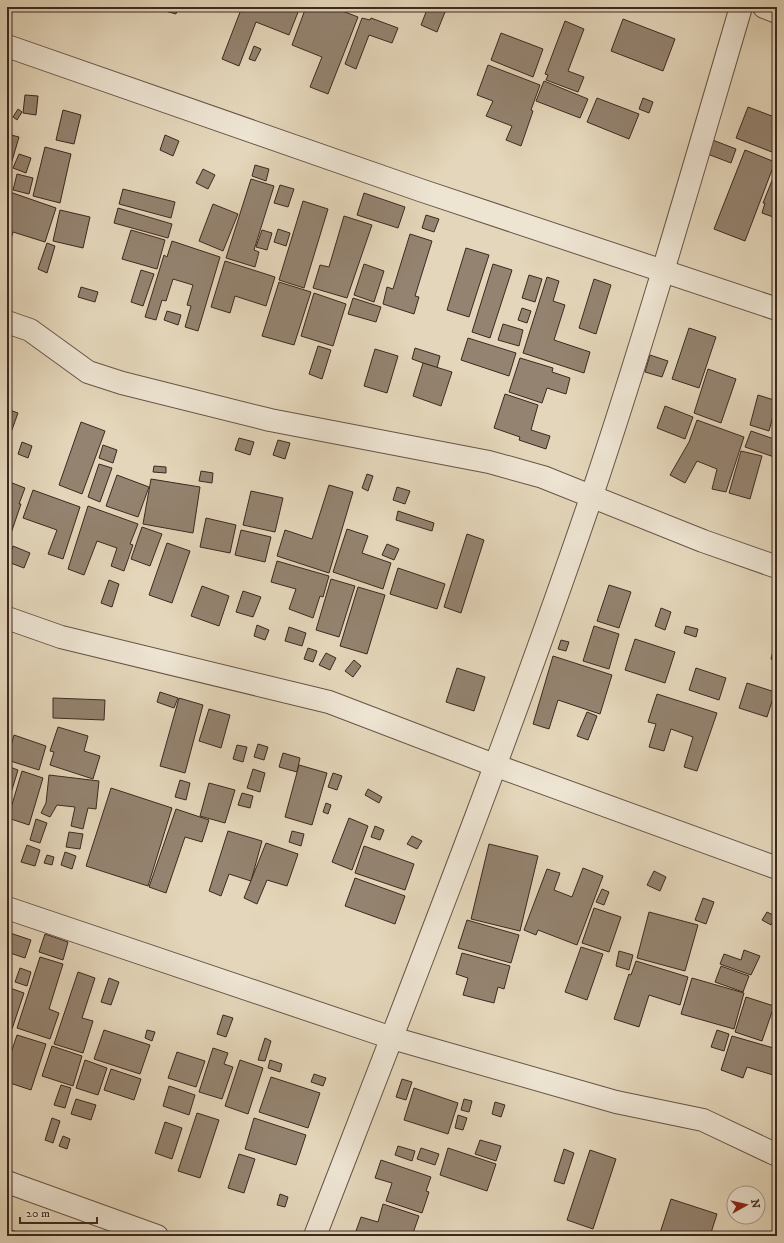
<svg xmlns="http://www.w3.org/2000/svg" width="784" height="1243" viewBox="0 0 784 1243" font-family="'IM FELL DW Pica',serif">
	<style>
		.building { fill: #948370; stroke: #3d2920 }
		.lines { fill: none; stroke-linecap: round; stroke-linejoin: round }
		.minor-casing { stroke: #675446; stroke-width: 24 }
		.minor { stroke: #ede4d2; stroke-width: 22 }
	</style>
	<rect width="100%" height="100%" fill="#e4d6ba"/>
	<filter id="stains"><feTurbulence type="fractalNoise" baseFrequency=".005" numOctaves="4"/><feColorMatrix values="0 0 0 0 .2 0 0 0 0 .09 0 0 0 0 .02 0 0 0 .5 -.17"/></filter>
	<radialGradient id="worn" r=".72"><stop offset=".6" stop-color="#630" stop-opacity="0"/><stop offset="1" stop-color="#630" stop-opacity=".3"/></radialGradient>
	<g class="building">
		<polygon points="155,7 178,7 176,14 154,8"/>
		<polygon points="242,7 300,7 289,35 256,22 239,66 222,59"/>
		<polygon points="306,7 332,7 358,17 328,94 310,87 322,57 292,45"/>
		<polygon points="428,7 447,7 437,32 421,25"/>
		<polygon points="362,18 370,20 371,18 398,28 392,43 369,35 356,69 345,64"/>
		<polygon points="623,19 675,39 663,71 611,51"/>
		<polygon points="565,21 584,29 568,71 584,77 578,92 546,80 548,75 545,74"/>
		<polygon points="501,33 543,49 533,77 491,60"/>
		<polygon points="254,46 261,49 255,61 249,59"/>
		<polygon points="488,65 540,85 531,110 533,111 521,146 506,140 512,126 486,116 493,101 477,95"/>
		<polygon points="544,81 588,99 580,118 536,101"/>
		<polygon points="25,95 38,96 36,115 23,113"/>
		<polygon points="597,98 639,114 629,139 587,122"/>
		<polygon points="643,98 653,102 649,113 639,109"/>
		<polygon points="748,107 777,118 777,154 736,138"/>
		<polygon points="18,109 22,112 17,120 13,117"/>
		<polygon points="63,110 81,115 74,144 56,140"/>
		<polygon points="7,134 19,137 7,178"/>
		<polygon points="165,135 179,141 173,156 160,150"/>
		<polygon points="710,139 736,149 731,163 705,153"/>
		<polygon points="45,147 71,154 60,203 33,196"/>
		<polygon points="745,150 775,162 745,241 714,229"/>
		<polygon points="19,154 31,158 26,173 13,168"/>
		<polygon points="255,165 269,169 266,181 252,176"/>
		<polygon points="777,168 777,217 776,218 762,213 765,203 763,203"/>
		<polygon points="203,169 215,175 208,189 196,183"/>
		<polygon points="17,174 33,178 29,194 13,190"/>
		<polygon points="251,179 274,186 254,250 259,252 255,267 226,258"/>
		<polygon points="280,185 294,189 288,207 274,203"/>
		<polygon points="123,189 175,202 171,218 119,204"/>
		<polygon points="7,191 56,208 45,242 13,232 7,253"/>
		<polygon points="364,193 405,207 398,228 357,215"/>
		<polygon points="303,201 328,209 304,288 279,280"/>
		<polygon points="213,204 238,214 223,251 199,241"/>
		<polygon points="118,208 172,224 168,238 114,223"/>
		<polygon points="60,210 90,217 83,248 53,241"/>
		<polygon points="426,215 439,219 434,232 422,228"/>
		<polygon points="344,216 372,225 347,298 313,288 320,265 329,267"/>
		<polygon points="278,229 290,233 286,246 274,242"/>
		<polygon points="131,230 165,240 157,269 122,259"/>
		<polygon points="262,230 272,233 267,250 256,247"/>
		<polygon points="410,234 432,241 415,296 419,297 414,314 383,304 387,287 393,289"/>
		<polygon points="172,241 220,257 198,331 185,327 191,306 187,305 193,285 173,279 166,301 162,300 156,320 145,317 164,255 167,257"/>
		<polygon points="47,243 55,246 47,273 38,269"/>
		<polygon points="466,248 489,255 469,317 447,310"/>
		<polygon points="225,261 275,277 266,306 235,296 230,313 211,307"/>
		<polygon points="364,264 384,271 374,302 354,295"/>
		<polygon points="493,264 512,270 490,338 472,332"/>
		<polygon points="141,270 154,274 143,306 131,302"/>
		<polygon points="529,275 542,279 535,302 522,298"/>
		<polygon points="547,277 559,281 553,301 565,305 554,340 590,352 584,373 523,353"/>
		<polygon points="594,279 611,285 596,334 579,328"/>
		<polygon points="279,282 311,292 294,345 262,336"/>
		<polygon points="81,287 98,292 95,302 78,297"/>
		<polygon points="314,293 346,304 333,346 301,336"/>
		<polygon points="353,298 381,307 376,322 348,314"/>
		<polygon points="522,308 531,311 527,323 518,320"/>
		<polygon points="167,311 181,315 178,325 164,320"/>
		<polygon points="503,324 523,330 519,346 498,340"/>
		<polygon points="689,328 716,337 699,388 672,379"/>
		<polygon points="468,338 516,353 509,376 461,360"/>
		<polygon points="318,346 331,350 322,379 309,374"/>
		<polygon points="415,348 440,356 437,368 412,359"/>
		<polygon points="375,349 398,356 387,393 364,386"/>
		<polygon points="650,355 668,361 662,377 645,372"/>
		<polygon points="520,358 553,368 552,372 570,378 566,394 547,388 542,403 509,392"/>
		<polygon points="423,363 452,372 441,406 413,396"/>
		<polygon points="708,369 736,379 721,423 694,413"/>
		<polygon points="505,394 538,405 531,430 550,436 546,449 519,440 520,437 494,428"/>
		<polygon points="758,395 777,401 769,431 750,425"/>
		<polygon points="665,406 693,417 685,439 657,428"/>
		<polygon points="7,409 18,413 9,438 7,438"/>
		<polygon points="697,420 744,437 726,492 712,489 717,469 697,461 685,483 670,475 689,442"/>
		<polygon points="81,422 105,431 82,494 59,485"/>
		<polygon points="776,426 777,426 777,436 773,435"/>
		<polygon points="751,431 777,440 777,458 745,447"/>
		<polygon points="239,438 254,442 250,455 235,450"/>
		<polygon points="278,440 290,443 285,459 273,455"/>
		<polygon points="22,442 32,446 28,458 18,454"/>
		<polygon points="103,445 117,450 113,463 99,458"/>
		<polygon points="741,451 762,456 750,499 729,493"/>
		<polygon points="99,464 112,468 100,502 88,497"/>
		<polygon points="154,466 166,467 166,473 153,472"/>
		<polygon points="201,471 213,473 212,483 199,481"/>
		<polygon points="367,474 373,476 368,491 362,488"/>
		<polygon points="117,475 149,487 138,517 106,506"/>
		<polygon points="151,479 200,487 193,533 143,524"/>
		<polygon points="7,481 25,488 19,504 21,504 7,545"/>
		<polygon points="329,485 353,492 329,573 277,556 285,530 312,539"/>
		<polygon points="397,487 410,491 405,504 393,500"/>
		<polygon points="33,490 80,507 63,559 48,554 57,530 23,518"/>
		<polygon points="251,491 283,498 275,532 243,525"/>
		<polygon points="88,506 138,524 130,544 133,545 124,571 111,566 117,548 97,541 84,575 68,569"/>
		<polygon points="398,511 434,523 432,531 396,520"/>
		<polygon points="206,518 236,525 230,553 200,547"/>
		<polygon points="142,527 162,534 150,566 131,559"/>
		<polygon points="347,529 368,536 362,553 391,563 383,589 333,572"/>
		<polygon points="241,530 271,537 265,562 235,555"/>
		<polygon points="467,534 484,540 461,613 444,607"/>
		<polygon points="167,543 190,551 172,603 149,595"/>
		<polygon points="387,544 399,549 394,560 382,555"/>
		<polygon points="13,546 30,553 24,568 8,562"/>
		<polygon points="277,561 329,576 323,597 320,596 313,618 289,609 296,589 271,582"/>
		<polygon points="398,568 445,584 437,609 390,594"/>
		<polygon points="331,579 355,586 339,637 316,630"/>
		<polygon points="109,580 119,584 112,607 101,603"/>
		<polygon points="609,585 631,592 619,628 597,621"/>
		<polygon points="202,586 229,596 219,626 191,616"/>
		<polygon points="358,587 385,595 367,654 340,646"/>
		<polygon points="243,591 261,597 253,617 236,612"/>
		<polygon points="661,608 671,612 665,630 655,626"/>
		<polygon points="257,625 269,630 265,640 254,636"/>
		<polygon points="594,626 619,634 609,669 583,661"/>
		<polygon points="686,626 698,629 696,637 684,633"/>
		<polygon points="289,627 306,633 302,646 285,641"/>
		<polygon points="635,639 675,652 665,683 625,670"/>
		<polygon points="561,640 569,642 566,651 558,649"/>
		<polygon points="308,648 317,651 313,662 304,659"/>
		<polygon points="773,651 777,652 777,662 771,659"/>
		<polygon points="326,653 336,658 330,670 319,665"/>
		<polygon points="553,656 612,675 600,714 558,700 549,729 533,724"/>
		<polygon points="354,660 361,666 353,677 345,671"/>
		<polygon points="457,668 485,677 474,711 446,702"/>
		<polygon points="696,668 726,678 719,700 689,690"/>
		<polygon points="747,683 775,692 767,717 739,708"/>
		<polygon points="160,692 178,698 174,708 157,702"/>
		<polygon points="657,694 717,713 697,771 684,767 693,737 671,729 664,751 649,747 656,724 648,722"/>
		<polygon points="53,698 105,700 104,720 53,718"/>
		<polygon points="179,698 203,705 185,773 160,766"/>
		<polygon points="209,709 230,715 221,748 199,741"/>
		<polygon points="587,712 597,716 588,740 577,736"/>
		<polygon points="58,727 88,736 84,751 100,756 93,779 50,765 54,752 50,751"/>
		<polygon points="14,735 46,746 39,770 7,760"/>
		<polygon points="258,744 268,747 264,760 254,757"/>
		<polygon points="237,745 247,747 243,762 233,759"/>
		<polygon points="283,753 300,758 297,772 279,767"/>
		<polygon points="299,765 327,773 312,825 285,817"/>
		<polygon points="7,766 18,770 7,806"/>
		<polygon points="253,769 265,773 260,792 247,788"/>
		<polygon points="22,771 43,778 29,825 8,818"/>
		<polygon points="333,773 342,776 337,790 328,787"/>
		<polygon points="49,775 99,781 96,809 88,808 83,829 71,826 75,807 57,805 50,817 41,813 46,803"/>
		<polygon points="180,780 190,783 186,800 175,797"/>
		<polygon points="209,783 235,790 225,823 200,816"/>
		<polygon points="111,788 172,808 148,886 86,866"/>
		<polygon points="368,789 382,797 379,803 365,795"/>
		<polygon points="242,793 253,796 250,808 238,805"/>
		<polygon points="326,803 331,805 328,814 323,812"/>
		<polygon points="176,809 209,820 202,842 185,837 166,893 149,887"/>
		<polygon points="349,818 368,826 352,870 332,862"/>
		<polygon points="36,819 47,823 40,843 30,840"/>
		<polygon points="375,826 384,830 380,840 371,837"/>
		<polygon points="228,831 262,841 251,881 229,874 221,896 209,891"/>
		<polygon points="292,831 304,834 301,846 289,842"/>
		<polygon points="69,832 83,834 80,849 66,847"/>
		<polygon points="412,836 422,841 417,849 407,844"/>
		<polygon points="266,843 298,854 287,886 267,880 257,904 244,898"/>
		<polygon points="489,844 538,856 520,931 471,919"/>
		<polygon points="27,845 40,850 35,866 21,862"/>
		<polygon points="364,846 414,864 405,890 355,873"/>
		<polygon points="65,852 76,856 72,869 61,865"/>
		<polygon points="47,855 54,857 52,865 44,863"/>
		<polygon points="583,868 603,876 577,945 538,930 536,935 524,930 547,869 560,873 554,890 572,897"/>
		<polygon points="654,871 666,877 660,891 647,885"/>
		<polygon points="355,878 405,896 395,924 345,906"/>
		<polygon points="602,889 609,892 604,905 596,902"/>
		<polygon points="703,898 714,902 706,924 695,920"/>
		<polygon points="594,908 621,917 609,952 582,943"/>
		<polygon points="649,912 698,925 685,971 637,958"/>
		<polygon points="767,912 775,916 771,925 762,920"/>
		<polygon points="467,920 519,935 511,963 458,948"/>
		<polygon points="10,933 31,940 25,958 7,952 7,941"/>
		<polygon points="45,934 68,942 63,960 39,952"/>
		<polygon points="581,947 603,954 587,1000 565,992"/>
		<polygon points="744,950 760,956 751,975 720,964 724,954 741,960"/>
		<polygon points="619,951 633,955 629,970 616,966"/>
		<polygon points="462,953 510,966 504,989 498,987 494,1003 463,995 468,978 456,974"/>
		<polygon points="40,957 63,964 49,1009 59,1013 50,1039 17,1028"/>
		<polygon points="636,961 688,977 680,1005 649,995 639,1027 614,1019 629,974 631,975"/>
		<polygon points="721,966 749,976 743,992 715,982"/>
		<polygon points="20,968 31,972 27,986 15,982"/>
		<polygon points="78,972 95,978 82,1018 93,1021 83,1053 54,1044"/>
		<polygon points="109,978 119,982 111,1005 101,1002"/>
		<polygon points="692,978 744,993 734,1029 681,1014"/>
		<polygon points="7,987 24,993 12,1029 7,1027"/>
		<polygon points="746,997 774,1006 762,1041 735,1032"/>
		<polygon points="777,1010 777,1022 772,1019"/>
		<polygon points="223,1015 233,1018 226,1037 217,1034"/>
		<polygon points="104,1030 150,1045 140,1074 94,1059"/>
		<polygon points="147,1030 155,1032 152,1041 145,1038"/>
		<polygon points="717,1030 729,1034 724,1051 711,1047"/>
		<polygon points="17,1035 46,1044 31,1090 7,1082 7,1065"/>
		<polygon points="732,1036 777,1049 777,1061 773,1075 747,1067 743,1078 721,1070"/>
		<polygon points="265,1038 271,1041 265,1061 258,1060"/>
		<polygon points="52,1046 82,1056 73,1086 42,1076"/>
		<polygon points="213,1048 228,1053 224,1064 233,1067 222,1099 199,1092"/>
		<polygon points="177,1052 205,1061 196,1087 168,1078"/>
		<polygon points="85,1060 107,1068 98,1095 76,1088"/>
		<polygon points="240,1060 263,1068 248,1114 225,1106"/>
		<polygon points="270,1060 282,1064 280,1072 268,1068"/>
		<polygon points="111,1069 141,1079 134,1100 104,1090"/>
		<polygon points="314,1074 326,1078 323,1086 311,1082"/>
		<polygon points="271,1077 320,1093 308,1128 259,1112"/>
		<polygon points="402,1079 412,1082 406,1100 396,1097"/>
		<polygon points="61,1085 71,1088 65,1108 54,1105"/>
		<polygon points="169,1086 195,1095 189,1115 163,1106"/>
		<polygon points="414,1088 458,1103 448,1134 404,1120"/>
		<polygon points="76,1099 96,1105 91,1120 71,1114"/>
		<polygon points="464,1099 472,1101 469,1112 461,1110"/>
		<polygon points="495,1102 505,1105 501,1117 492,1114"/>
		<polygon points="197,1113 219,1120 200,1178 178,1171"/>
		<polygon points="458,1115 467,1118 463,1130 455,1128"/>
		<polygon points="52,1118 60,1121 53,1143 45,1140"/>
		<polygon points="254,1118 306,1135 296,1165 245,1149"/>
		<polygon points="165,1122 182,1128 172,1159 155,1153"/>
		<polygon points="63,1136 70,1139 67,1149 59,1146"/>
		<polygon points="480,1140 501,1146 496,1161 475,1154"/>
		<polygon points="398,1146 415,1151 412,1161 395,1155"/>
		<polygon points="421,1148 439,1154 435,1165 417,1159"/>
		<polygon points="448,1148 496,1164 487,1191 440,1175"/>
		<polygon points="564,1149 574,1153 564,1184 554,1181"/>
		<polygon points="590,1150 616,1159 593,1229 567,1220"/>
		<polygon points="239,1154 255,1159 244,1193 228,1188"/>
		<polygon points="381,1160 431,1177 426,1191 429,1192 422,1213 386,1201 392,1183 375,1178"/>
		<polygon points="280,1194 288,1197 285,1207 277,1205"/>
		<polygon points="671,1199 717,1214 710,1236 659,1236"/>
		<polygon points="383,1204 419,1216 412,1236 371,1236 356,1231 361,1217 378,1222"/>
		<polygon points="10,1230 21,1233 20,1236 8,1236"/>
	</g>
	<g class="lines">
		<g class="minor-casing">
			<g id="minor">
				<polyline points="764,7 777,12"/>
				<polyline points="7,46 420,190 777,309"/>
				<polyline points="7,322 30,330 88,372 122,383 270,420 489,462 543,477 703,541 777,567"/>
				<polyline points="7,618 61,637 329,702 494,765 777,868"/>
				<polyline points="7,908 392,1038 616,1102 703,1120 777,1155"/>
				<polyline points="7,1182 157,1236"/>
				<path d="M315 1236C410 990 507 744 592 495 646 334 693 170 741 7"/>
			</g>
		</g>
		<use href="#minor" class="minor"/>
	</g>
	<rect width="784" height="1243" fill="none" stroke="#e4d6ba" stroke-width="24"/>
	<rect x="8" y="8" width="768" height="1227" fill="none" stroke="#3d2920" stroke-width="2"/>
	<rect x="12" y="12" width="760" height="1219" fill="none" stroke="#3d2920"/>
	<g transform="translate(746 1205) rotate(82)"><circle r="19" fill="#ede4d2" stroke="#a7998b"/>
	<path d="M0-3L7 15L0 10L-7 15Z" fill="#8f2418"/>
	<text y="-6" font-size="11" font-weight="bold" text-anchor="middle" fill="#3d2920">N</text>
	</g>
	<path d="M20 1217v6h77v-6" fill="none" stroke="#3d2920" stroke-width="2"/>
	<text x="26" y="1217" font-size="12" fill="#3d2920" stroke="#ede4d2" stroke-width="3" paint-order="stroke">20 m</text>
	<rect width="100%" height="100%" filter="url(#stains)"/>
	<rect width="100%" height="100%" fill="url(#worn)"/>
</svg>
